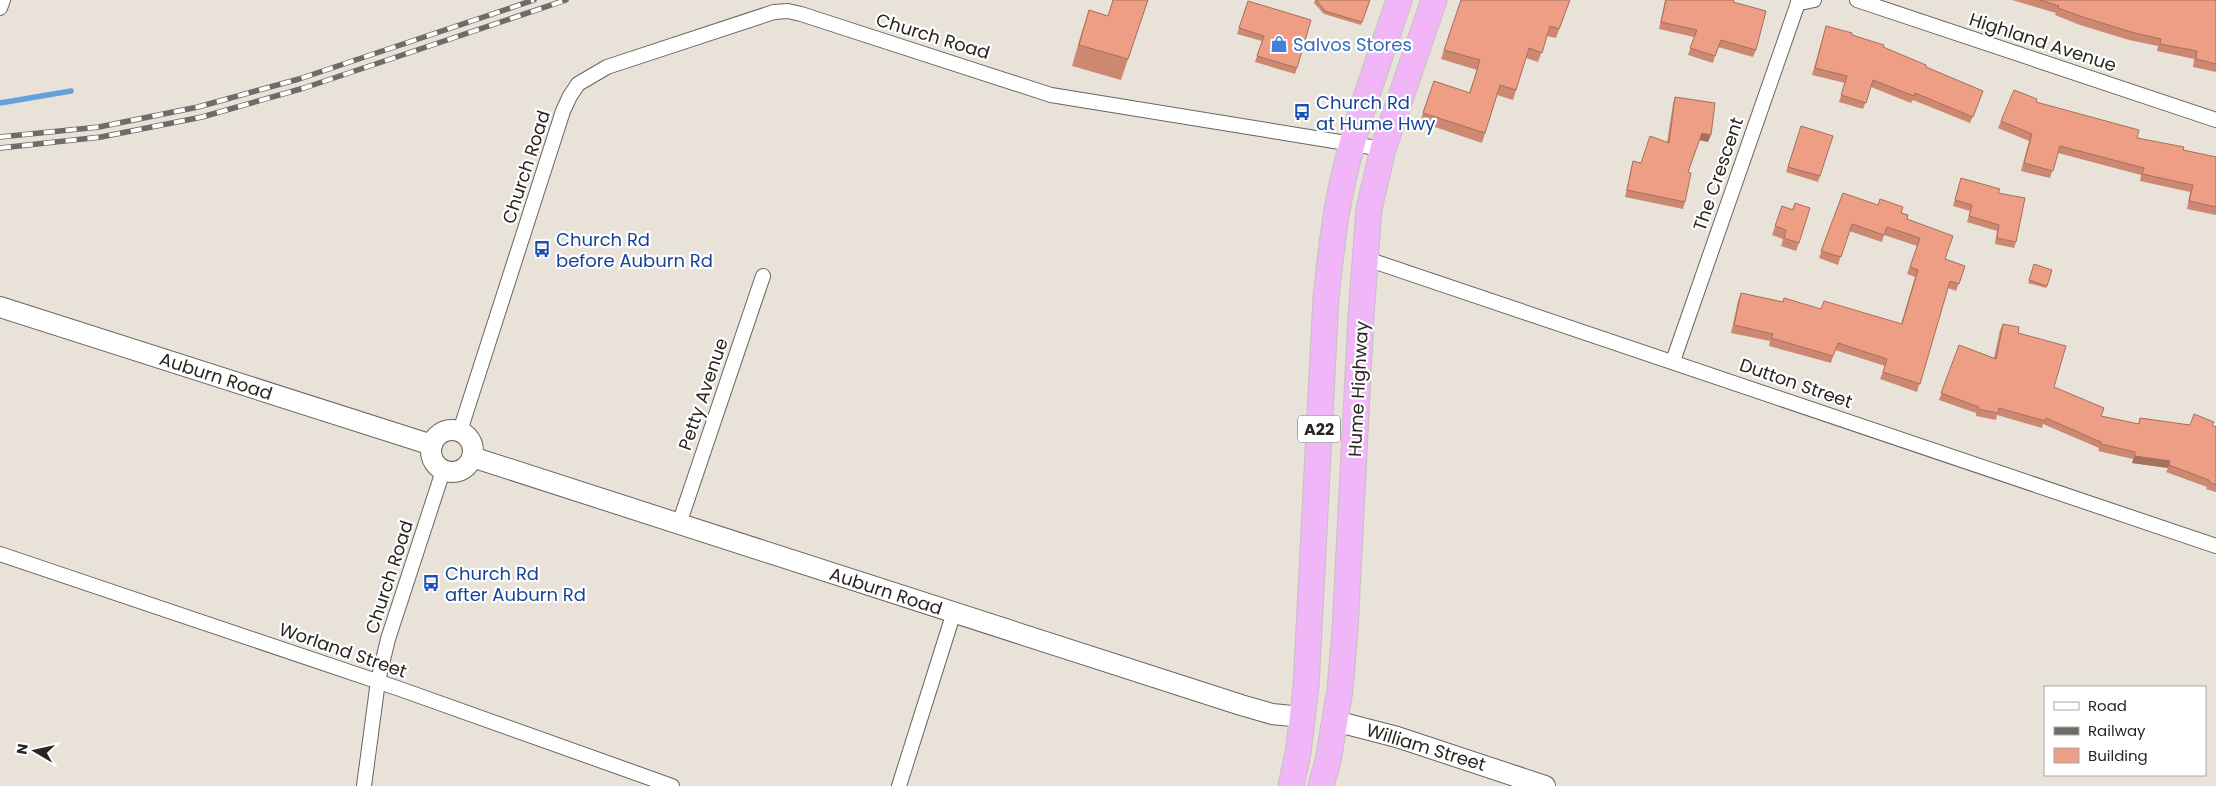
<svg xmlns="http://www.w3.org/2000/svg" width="2216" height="786" viewBox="0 0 2216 786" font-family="Poppins,sans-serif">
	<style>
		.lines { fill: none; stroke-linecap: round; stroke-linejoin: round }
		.stream { stroke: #66a0d8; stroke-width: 5.5 }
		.street-casing { stroke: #6a655d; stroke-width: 16 }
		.secondary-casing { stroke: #6a655d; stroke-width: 22 }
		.highway-casing { stroke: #c3c2c1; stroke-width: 27 }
		.street { stroke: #fff; stroke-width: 14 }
		.secondary { stroke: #fff; stroke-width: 20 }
		.highway { stroke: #f1b6f7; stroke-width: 25 }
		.rail-casing { stroke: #6f6b66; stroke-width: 5.5 }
		.rail { stroke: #fff; stroke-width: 4; stroke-dasharray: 11; stroke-linecap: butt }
		.wall { fill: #cd8872 }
		.shaded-wall { fill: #a76f5d }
		.building { fill: #ee9e85; stroke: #a76f5d }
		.labels { text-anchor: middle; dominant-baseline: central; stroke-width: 4.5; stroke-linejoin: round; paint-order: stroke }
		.shield { fill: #fff; stroke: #686664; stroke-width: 1 }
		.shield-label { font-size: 16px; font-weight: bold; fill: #282522 }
		.street-label { font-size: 18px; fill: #282522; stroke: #fff }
		.shop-label { font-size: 18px; fill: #366cbe; stroke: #fff; text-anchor: start }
		.transit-label { font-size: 18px; fill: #164399; stroke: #fff; text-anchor: start }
	</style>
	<rect width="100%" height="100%" fill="#e8e2d9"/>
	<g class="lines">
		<polyline class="stream" points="0,103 71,91"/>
		<g class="street-casing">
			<g id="street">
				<polyline points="1798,0 1805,2 1814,0"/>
				<polyline points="1857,0 2216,120"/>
				<polyline points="0,8 3,0"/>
				<polyline points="1364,258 2216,546"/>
				<polyline points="1673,361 1799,0"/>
				<polyline points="460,431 563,111 570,96 578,84 607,67 774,12 788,11 801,14 1051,95 1383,149"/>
				<polyline points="679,524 763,276"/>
				<polyline points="0,554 400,689 672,786"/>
				<polyline points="364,786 378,681 388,639 443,471"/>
				<polyline points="899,786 954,612"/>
			</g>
		</g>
		<g class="secondary-casing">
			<g id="secondary">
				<polyline points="0,307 432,445"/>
				<circle cx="452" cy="451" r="21"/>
				<polyline points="472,457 1241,705 1272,714 1302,717"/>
				<polyline points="1335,721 1397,737 1545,786"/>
			</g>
		</g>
		<g class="highway-casing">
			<g id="highway">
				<path d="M1291 786 1298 753 1306 687 1326 297C1330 263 1333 228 1340 194 1353 128 1378 64 1399 0"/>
				<polyline points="1321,786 1328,761 1340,690 1345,630 1361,316 1369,209 1383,149 1434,0"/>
			</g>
		</g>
		<use href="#street" class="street"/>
		<use href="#secondary" class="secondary"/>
		<use href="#highway" class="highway"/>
		<g class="rail-casing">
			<g id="rail">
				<polyline points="0,137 99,127 198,107 299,79 534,0"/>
				<polyline points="0,148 101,137 202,117 304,88 566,0"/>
			</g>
		</g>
		<use href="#rail" class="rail"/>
	</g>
	<g class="wall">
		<polygon points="1113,0 1148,0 1121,80 1072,66 1082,31 1089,10 1108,16"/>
		<polygon points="1315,0 1370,0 1361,25 1324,14 1314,3"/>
		<polygon points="1461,0 1570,0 1556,38 1547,36 1538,62 1526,58 1513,100 1497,95 1482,143 1420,122 1434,81 1469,93 1477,70 1441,59"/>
		<polygon points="1665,0 1734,0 1733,2 1756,50 1753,57 1718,47 1713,63 1688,55 1694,37 1659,29"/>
		<polygon points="2012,0 2213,0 2216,1 2216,72 2193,67 2194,59 2157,51 2158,46 2129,40 2080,25 2055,15 2056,13"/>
		<polygon points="1248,1 1297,68 1295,74 1255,62 1262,41 1237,34"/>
		<polygon points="1826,26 1883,47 1926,67 1983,91 1970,123 1913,100 1911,103 1871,87 1863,109 1839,102 1845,83 1812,75"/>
		<polygon points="1675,97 1708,142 1699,140 1688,172 1685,202 1683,209 1625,197 1631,168 1633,161 1641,163 1667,142 1673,104"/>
		<polygon points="2036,102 2137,138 2183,150 2216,157 2216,215 2187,209 2190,192 2140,181 2141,175 2058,153 2050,178 2021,171 2029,141 1998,128 2001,121"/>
		<polygon points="1801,126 1833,136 1818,182 1786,172"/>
		<polygon points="1961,178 1998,193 2016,242 2014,248 1995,244 1997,231 1967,222 1970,211 1953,206"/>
		<polygon points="1843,193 1901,213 1945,259 1965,266 1956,291 1948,288 1917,392 1880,379 1885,366 1835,350 1831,363 1769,346 1770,341 1731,333 1738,301 1741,293 1783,302 1901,324 1915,277 1907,274 1917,246 1884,235 1882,242 1849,231 1838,265 1819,258"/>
		<polygon points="1795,203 1799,243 1796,251 1781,246 1783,239 1772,235 1782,206 1792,210"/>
		<polygon points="2034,264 2047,286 2046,288 2028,283"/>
		<polygon points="2003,324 2018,333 2054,387 2101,416 2138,424 2140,418 2190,425 2212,425 2216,427 2216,492 2206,489 2207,487 2166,472 2168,468 2132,463 2133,459 2098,451 2099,448 2043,424 2042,428 1997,415 1996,420 1976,416 1976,413 1939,400 1959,345 1994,358 2000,330"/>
	</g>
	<g class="shaded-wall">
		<polygon points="1702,133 1711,135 1708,142 1699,140"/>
		<polygon points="2135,456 2170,461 2168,468 2132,463"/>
	</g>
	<g class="building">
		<polygon points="1113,0 1148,0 1128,59 1079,45 1089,10 1108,16"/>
		<polygon points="1316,0 1370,0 1362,22 1325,11"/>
		<polygon points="1461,0 1570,0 1559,29 1550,26 1542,53 1529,48 1516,90 1500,85 1485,133 1423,113 1434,81 1470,93 1480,60 1444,50"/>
		<polygon points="1666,0 1734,0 1733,2 1766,11 1756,50 1721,40 1715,56 1690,48 1697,30 1661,22"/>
		<polygon points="2040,0 2213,0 2216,1 2216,64 2196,59 2197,51 2160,44 2161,39 2131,32 2083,17 2058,8 2059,6"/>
		<polygon points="1248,1 1311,20 1297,68 1257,56 1264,36 1239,28"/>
		<polygon points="1826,26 1852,33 1852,35 1884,45 1883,47 1926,65 1926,67 1983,91 1973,117 1915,93 1914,96 1873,80 1866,103 1841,95 1847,76 1815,68"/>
		<polygon points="2014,90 2037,99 2036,102 2139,130 2137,138 2184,147 2183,150 2216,157 2216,207 2189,201 2193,185 2142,174 2144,168 2060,146 2053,171 2024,163 2032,134 2001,121"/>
		<polygon points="1675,97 1715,103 1711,135 1702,133 1688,172 1691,173 1685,202 1627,190 1633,161 1641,163 1650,136 1669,143"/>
		<polygon points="1801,126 1833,136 1820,176 1788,167"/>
		<polygon points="1961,178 2000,189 1998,193 2025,198 2016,242 1997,238 1999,225 1969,216 1972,205 1955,200"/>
		<polygon points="1843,193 1878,205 1880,199 1903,207 1901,213 1908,215 1907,219 1953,236 1945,259 1965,266 1959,284 1950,281 1920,384 1883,372 1887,359 1838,343 1833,356 1771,338 1773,334 1734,325 1741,293 1783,302 1784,298 1821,309 1824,301 1902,324 1918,270 1910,267 1920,238 1887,227 1884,235 1852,224 1841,257 1821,251"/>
		<polygon points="1795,203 1810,208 1799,243 1784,238 1786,230 1775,226 1782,206 1793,210"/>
		<polygon points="2034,264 2052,270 2047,286 2029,280"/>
		<polygon points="2003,324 2019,327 2018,333 2066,346 2054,387 2104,408 2101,416 2139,424 2140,418 2190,425 2194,414 2214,422 2212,425 2216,427 2216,485 2209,482 2209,480 2169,465 2170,461 2135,456 2135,452 2101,444 2101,442 2046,418 2045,421 1999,408 1998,413 1978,409 1979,407 1941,393 1959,345 1996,359"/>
	</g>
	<defs>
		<g id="shop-bare" transform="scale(1.35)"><path d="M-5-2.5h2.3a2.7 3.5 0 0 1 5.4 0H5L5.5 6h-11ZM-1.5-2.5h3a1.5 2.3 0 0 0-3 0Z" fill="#3f7fe0" stroke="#fff" stroke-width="2.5" paint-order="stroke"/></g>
		<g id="bus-bare" transform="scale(1.35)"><path d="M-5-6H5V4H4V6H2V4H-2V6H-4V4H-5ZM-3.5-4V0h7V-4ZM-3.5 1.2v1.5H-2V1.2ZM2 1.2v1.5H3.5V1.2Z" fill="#1a4fb4" stroke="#fff" stroke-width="2.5" paint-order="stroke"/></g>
	</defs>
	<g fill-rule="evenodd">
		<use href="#shop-bare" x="1279" y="44"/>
		<use href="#bus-bare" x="1302" y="112"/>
		<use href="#bus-bare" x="542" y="249"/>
		<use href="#bus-bare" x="431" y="583"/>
	</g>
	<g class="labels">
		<rect class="shield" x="1298" y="415.5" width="42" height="27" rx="4"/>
		<g class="shield-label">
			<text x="1319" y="429">A22</text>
		</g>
		<g class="street-label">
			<text transform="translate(933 36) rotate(17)">Church Road</text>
			<text transform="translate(2043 42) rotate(18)">Highland Avenue</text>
			<text transform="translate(526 167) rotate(-72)">Church Road</text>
			<text transform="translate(1718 174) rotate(-71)">The Crescent</text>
			<text transform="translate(216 376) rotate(18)">Auburn Road</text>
			<text transform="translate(1796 383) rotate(19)">Dutton Street</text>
			<text transform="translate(1358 389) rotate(-87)">Hume Highway</text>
			<text transform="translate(703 394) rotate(-71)">Petty Avenue</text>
			<text transform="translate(389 577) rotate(-72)">Church Road</text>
			<text transform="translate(886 591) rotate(18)">Auburn Road</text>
			<text transform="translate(343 650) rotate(19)">Worland Street</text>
			<text transform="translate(1426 747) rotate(17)">William Street</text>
		</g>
		<g class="shop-label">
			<text x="1293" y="44">Salvos Stores</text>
		</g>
		<g class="transit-label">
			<text x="1316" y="102">Church Rd<tspan x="1316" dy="21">at Hume Hwy</tspan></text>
			<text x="556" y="239">Church Rd<tspan x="556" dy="21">before Auburn Rd</tspan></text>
			<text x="445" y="573">Church Rd<tspan x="445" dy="21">after Auburn Rd</tspan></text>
		</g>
	</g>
	<rect x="2044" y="686" width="162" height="90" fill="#ffffff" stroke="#a9a8a7"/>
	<rect x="2054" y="702" width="25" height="8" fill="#ffffff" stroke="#a9a8a7"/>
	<text x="2088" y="711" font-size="15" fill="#282522">Road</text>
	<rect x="2054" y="727" width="25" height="8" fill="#6f6b66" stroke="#a9a8a7"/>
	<text x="2088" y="736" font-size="15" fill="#282522">Railway</text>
	<rect x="2054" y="748" width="25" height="15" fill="#ee9e85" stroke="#a9a8a7"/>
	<text x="2088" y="761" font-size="15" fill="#282522">Building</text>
	<g transform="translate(35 751) rotate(279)" stroke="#ffffff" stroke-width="4" paint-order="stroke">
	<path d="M0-4L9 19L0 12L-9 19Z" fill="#282522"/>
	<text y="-8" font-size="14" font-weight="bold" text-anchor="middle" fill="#282522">N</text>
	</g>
</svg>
